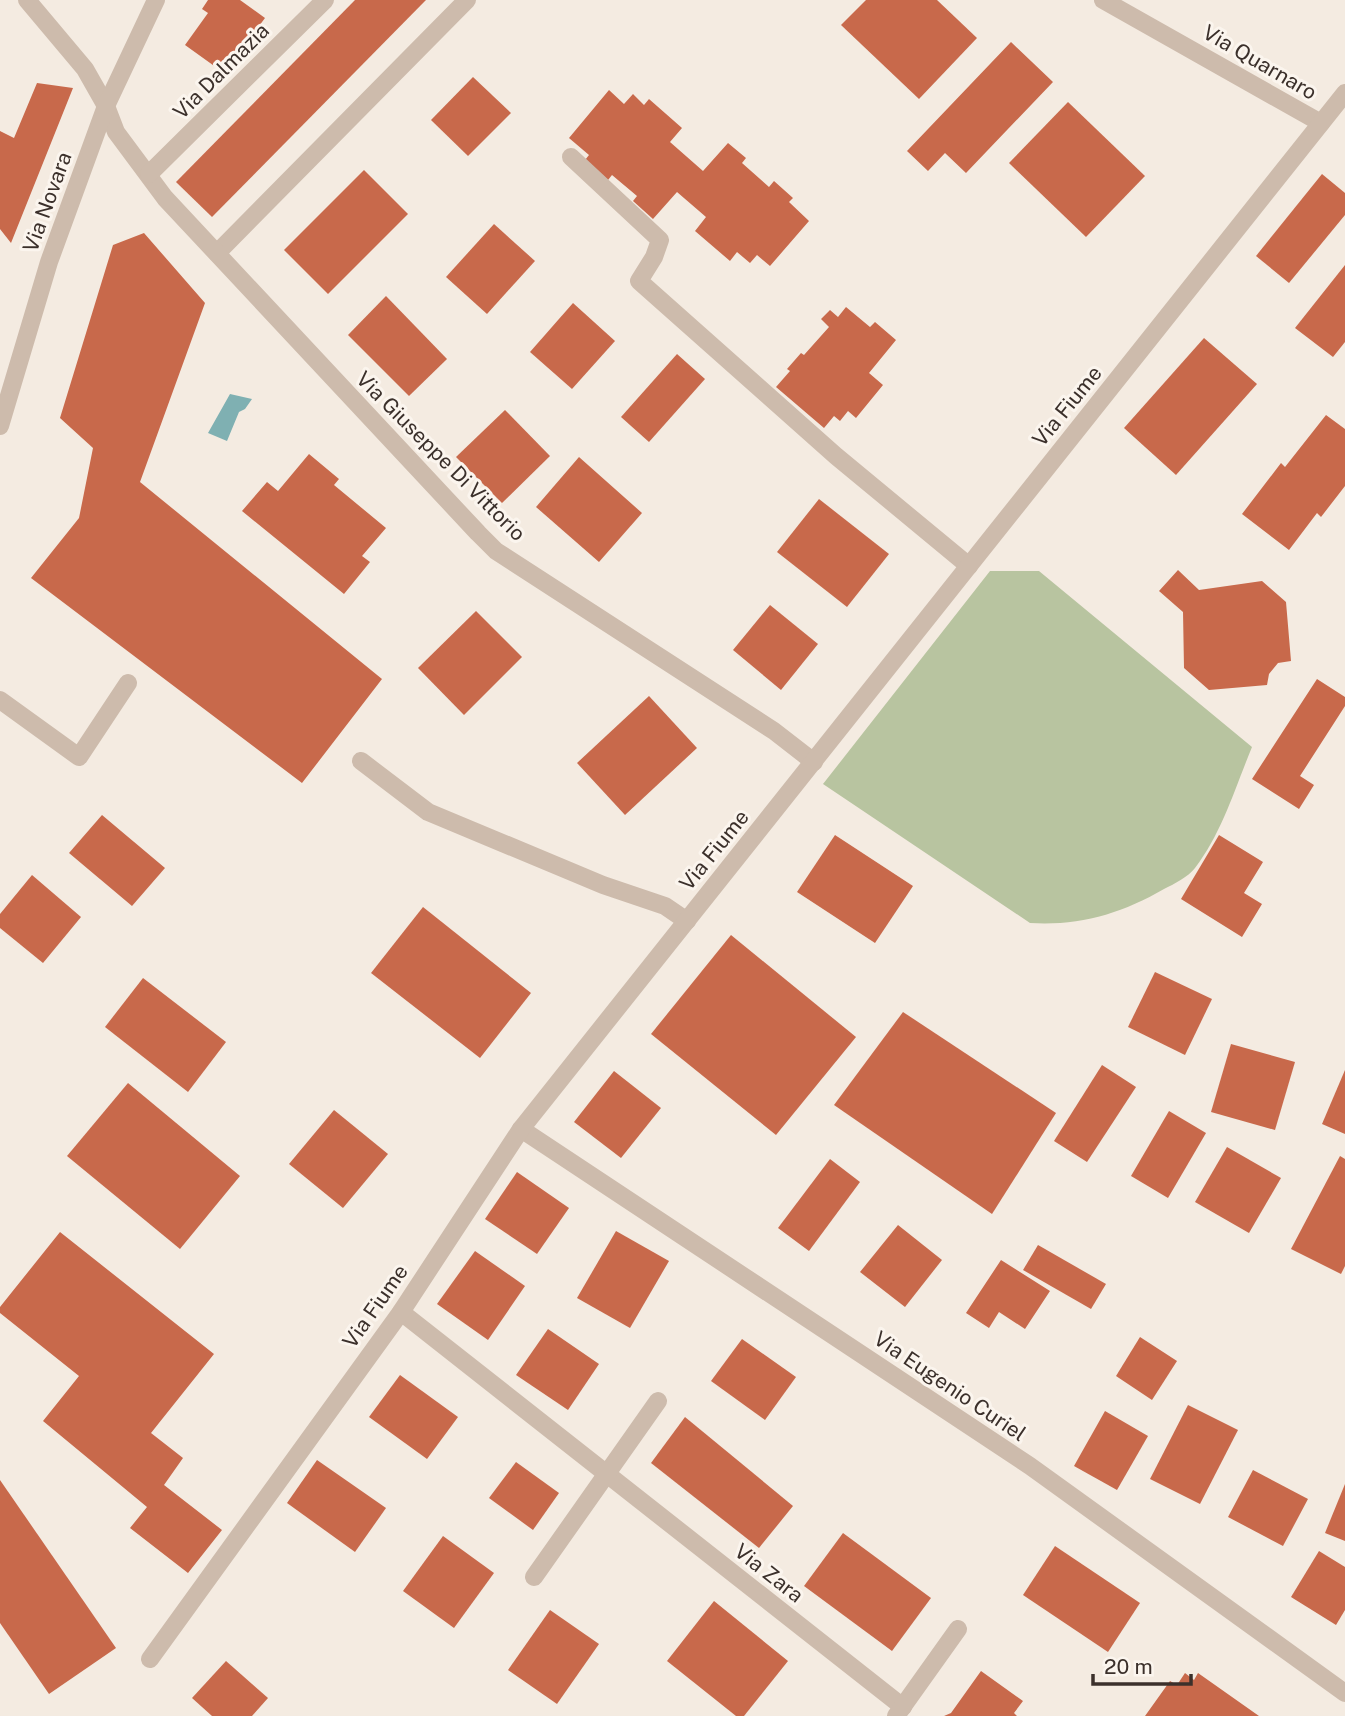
<svg xmlns="http://www.w3.org/2000/svg" width="1345" height="1716" viewBox="0 0 1345 1716" font-family="'Public Sans',sans-serif">
	<style>
		.green { fill: #b8c4a0 }
		.water { fill: #7fb0b2 }
		.building { fill: #c8694b }
		.lines { fill: none; stroke-linecap: round; stroke-linejoin: round }
		.lane { stroke: #cdbbac; stroke-width: 18 }
		.street { stroke: #cdbbac; stroke-width: 18 }
		.labels { text-anchor: middle; dominant-baseline: central; stroke-width: 6; stroke-linejoin: round; paint-order: stroke }
		.street-label { font-size: 21px; fill: #3b302b; stroke: #fbf5ee }
	</style>
	<rect width="100%" height="100%" fill="#f4ebe1"/>
	<path class="green" d="M990 571H1039L1252 747C1235 788 1222 833 1195 868 1188 877 1174 884 1164 889 1121 914 1079 926 1030 923L823 784Z"/>
	<polygon class="water" points="230,394 252,399 245,409 239,412 227,441 208,433"/>
	<g class="building">
		<polygon points="208,0 240,0 265,18 224,73 185,45 208,13 202,9"/>
		<polygon points="355,0 426,0 212,217 176,182"/>
		<polygon points="866,0 937,0 977,38 919,99 841,25"/>
		<polygon points="1011,42 1053,82 966,173 945,153 928,171 907,151"/>
		<polygon points="473,77 511,113 468,156 431,120"/>
		<polygon points="37,83 73,88 11,243 0,229 0,131 14,138"/>
		<polygon points="609,90 624,104 633,94 644,105 649,99 682,128 670,142 703,171 728,143 746,158 742,163 769,187 774,181 793,198 789,202 809,221 770,266 757,255 750,263 737,252 730,261 695,231 706,217 677,192 653,219 633,201 637,196 612,175 608,180 585,160 589,155 569,138"/>
		<polygon points="1068,102 1145,176 1086,237 1009,163"/>
		<polygon points="364,170 408,214 328,294 284,250"/>
		<polygon points="1322,174 1345,193 1345,215 1289,283 1256,256"/>
		<polygon points="494,224 535,261 487,314 446,277"/>
		<polygon points="144,233 205,303 140,482 382,679 302,783 31,578 79,518 93,448 60,418 113,245"/>
		<polygon points="1345,265 1345,342 1333,357 1295,328"/>
		<polygon points="386,296 447,359 409,396 348,335"/>
		<polygon points="573,303 615,341 572,389 530,352"/>
		<polygon points="846,307 870,327 875,322 896,340 869,373 883,385 856,418 848,411 840,421 834,416 824,428 776,387 790,371 787,369 801,353 804,355 829,327 821,319 830,310 838,317"/>
		<polygon points="1204,338 1257,384 1176,475 1124,428"/>
		<polygon points="677,354 705,379 649,442 621,417"/>
		<polygon points="505,410 550,456 502,503 456,457"/>
		<polygon points="1326,415 1345,429 1345,486 1321,517 1317,513 1289,550 1242,514 1281,463 1285,467"/>
		<polygon points="309,454 339,479 334,485 386,528 362,556 370,562 344,594 242,511 267,482 278,491"/>
		<polygon points="579,457 642,513 599,562 536,507"/>
		<polygon points="819,499 889,554 847,607 777,552"/>
		<polygon points="1178,570 1199,590 1262,581 1286,602 1291,661 1278,663 1269,674 1267,685 1209,690 1184,668 1183,612 1159,591"/>
		<polygon points="770,605 818,644 781,690 733,650"/>
		<polygon points="476,611 522,657 464,715 418,668"/>
		<polygon points="1317,679 1345,697 1345,706 1300,776 1314,785 1299,809 1252,779"/>
		<polygon points="649,696 697,748 625,815 577,763"/>
		<polygon points="102,815 165,868 132,906 69,853"/>
		<polygon points="835,835 913,886 875,943 797,892"/>
		<polygon points="1219,835 1263,862 1244,893 1262,904 1242,937 1181,899"/>
		<polygon points="32,875 81,917 43,963 0,928 0,914"/>
		<polygon points="423,907 531,993 480,1058 371,973"/>
		<polygon points="731,935 856,1037 776,1135 651,1034"/>
		<polygon points="1155,972 1212,999 1185,1055 1128,1027"/>
		<polygon points="143,978 226,1042 188,1092 105,1027"/>
		<polygon points="903,1012 1056,1113 992,1214 834,1105"/>
		<polygon points="1231,1044 1295,1062 1275,1130 1211,1112"/>
		<polygon points="1102,1065 1136,1087 1087,1162 1054,1141"/>
		<polygon points="1345,1070 1345,1134 1322,1124"/>
		<polygon points="614,1071 661,1108 621,1158 574,1122"/>
		<polygon points="128,1083 240,1176 180,1249 67,1156"/>
		<polygon points="334,1110 388,1154 343,1208 289,1164"/>
		<polygon points="1169,1111 1206,1133 1168,1198 1131,1176"/>
		<polygon points="1227,1147 1281,1178 1249,1233 1195,1202"/>
		<polygon points="1340,1156 1345,1159 1345,1266 1341,1274 1291,1249"/>
		<polygon points="830,1159 860,1182 809,1251 778,1228"/>
		<polygon points="517,1172 569,1208 537,1254 485,1219"/>
		<polygon points="898,1225 942,1260 905,1307 860,1272"/>
		<polygon points="616,1231 669,1261 630,1328 577,1298"/>
		<polygon points="60,1232 214,1354 151,1433 183,1458 164,1485 222,1530 188,1573 130,1528 147,1507 43,1421 79,1376 0,1313 0,1307"/>
		<polygon points="1038,1245 1106,1284 1091,1309 1023,1270"/>
		<polygon points="475,1251 525,1286 488,1340 437,1304"/>
		<polygon points="1001,1260 1050,1291 1025,1329 999,1312 989,1328 966,1313"/>
		<polygon points="548,1329 599,1364 568,1410 516,1375"/>
		<polygon points="1140,1337 1177,1361 1152,1400 1116,1376"/>
		<polygon points="742,1339 796,1377 765,1420 711,1381"/>
		<polygon points="400,1375 458,1417 427,1459 369,1417"/>
		<polygon points="1188,1405 1238,1430 1200,1504 1150,1479"/>
		<polygon points="1105,1411 1148,1436 1117,1490 1074,1466"/>
		<polygon points="685,1417 793,1506 759,1548 651,1463"/>
		<polygon points="317,1460 386,1508 355,1552 287,1503"/>
		<polygon points="516,1462 559,1493 533,1530 489,1498"/>
		<polygon points="1253,1470 1308,1499 1283,1546 1228,1517"/>
		<polygon points="0,1480 116,1648 49,1694 0,1623"/>
		<polygon points="1345,1484 1345,1541 1325,1533"/>
		<polygon points="843,1533 931,1598 892,1651 804,1586"/>
		<polygon points="443,1536 494,1573 454,1628 403,1591"/>
		<polygon points="1055,1546 1140,1603 1108,1652 1023,1595"/>
		<polygon points="1319,1551 1345,1567 1345,1610 1336,1625 1291,1597"/>
		<polygon points="714,1601 788,1661 744,1716 736,1716 667,1661"/>
		<polygon points="550,1610 599,1644 557,1704 508,1670"/>
		<polygon points="226,1661 268,1698 252,1716 212,1716 192,1698"/>
		<polygon points="981,1671 1023,1701 1014,1713 1017,1716 944,1716 951,1713"/>
		<polygon points="1185,1673 1194,1680 1198,1673 1259,1716 1145,1716 1170,1681 1177,1685"/>
	</g>
	<g class="lines">
		<g class="lane">
			<polyline points="571,157 660,240 654,257 639,281 836,456 969,566"/>
			<polyline points="217,253 467,0"/>
			<polyline points="0,700 79,757 128,683"/>
			<polyline points="361,761 428,812 603,885 665,906 687,921"/>
		</g>
		<g class="street">
			<polyline points="27,0 85,69 106,106 116,132 165,198 478,533 496,551 774,731 814,762"/>
			<polyline points="1103,0 1321,123"/>
			<polyline points="149,174 325,0"/>
			<polyline points="0,426 49,262 106,106 156,0"/>
			<polyline points="521,1129 1030,1466 1345,1693"/>
			<polyline points="401,1312 903,1707"/>
			<polyline points="534,1577 658,1401"/>
			<polyline points="150,1659 401,1312 521,1129 1345,93"/>
			<polyline points="896,1716 958,1629"/>
		</g>
	</g>
	<g class="labels">
		<g class="street-label">
			<text transform="translate(1260 62) rotate(30)">Via Quarnaro</text>
			<text transform="translate(221 71) rotate(-45)">Via Dalmazia</text>
			<text transform="translate(47 202) rotate(-70)">Via Novara</text>
			<text transform="translate(1067 406) rotate(-51)">Via Fiume</text>
			<text transform="translate(441 456) rotate(45)">Via Giuseppe Di Vittorio</text>
			<text transform="translate(714 850) rotate(-51)">Via Fiume</text>
			<text transform="translate(375 1306) rotate(-55)">Via Fiume</text>
			<text transform="translate(950 1386) rotate(34)">Via Eugenio Curiel</text>
			<text transform="translate(769 1573) rotate(38)">Via Zara</text>
		</g>
	</g>
	<path d="M1093 1674v10h98v-10" fill="none" stroke="#3b302b" stroke-width="3.5"/>
	<text x="1104" y="1674" font-size="21" fill="#3b302b" stroke="#fbf5ee" stroke-width="5" paint-order="stroke">20 m</text>
</svg>
